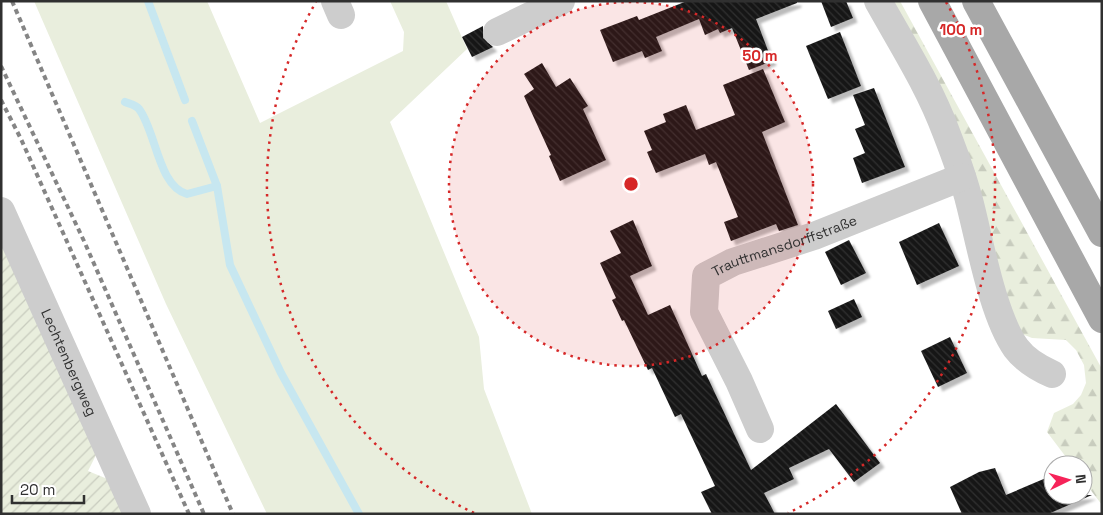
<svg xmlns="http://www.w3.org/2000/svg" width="1103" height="515" viewBox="0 0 1103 515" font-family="'Space Grotesk',sans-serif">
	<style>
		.green { fill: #e9eedd }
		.forest { fill: url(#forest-firs) }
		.garden { fill: url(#garden-furrows) }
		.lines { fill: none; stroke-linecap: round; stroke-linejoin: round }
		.stream { stroke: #c7e7f0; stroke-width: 8 }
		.building { fill: url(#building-back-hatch); filter: url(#shadow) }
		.minor { stroke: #cdcdcd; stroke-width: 28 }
		.major { stroke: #a8a8a8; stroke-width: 28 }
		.rail { stroke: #858585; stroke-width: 4; stroke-dasharray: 5 4; stroke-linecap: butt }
		.ring { fill: none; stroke: #d62828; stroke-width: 2.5; stroke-dasharray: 2.5 5 }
		.labels { text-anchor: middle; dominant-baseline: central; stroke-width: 5; stroke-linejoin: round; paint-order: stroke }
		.street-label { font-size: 14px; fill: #303030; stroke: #fff }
		.centre { fill: #d62828; stroke: #fff; stroke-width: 2.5 }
		.ring-label { font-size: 15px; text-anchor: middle; font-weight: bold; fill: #d62828; stroke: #fff; stroke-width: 5; stroke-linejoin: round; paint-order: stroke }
	</style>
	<defs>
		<pattern id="forest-firs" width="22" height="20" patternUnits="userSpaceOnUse" patternTransform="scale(1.25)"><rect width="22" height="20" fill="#e9eedd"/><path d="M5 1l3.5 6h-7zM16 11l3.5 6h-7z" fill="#c8ccbe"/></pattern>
		<pattern id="garden-furrows" width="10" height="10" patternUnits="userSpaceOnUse" patternTransform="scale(1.25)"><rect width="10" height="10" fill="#e9eedd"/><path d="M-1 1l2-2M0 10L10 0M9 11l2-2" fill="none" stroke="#c8ccbe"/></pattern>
		<pattern id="building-back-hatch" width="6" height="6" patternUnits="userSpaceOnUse" patternTransform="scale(1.25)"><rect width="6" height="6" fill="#171717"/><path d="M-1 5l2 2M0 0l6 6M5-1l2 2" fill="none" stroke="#303030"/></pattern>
		<filter id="shadow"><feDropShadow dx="4.5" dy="4.5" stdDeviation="1" flood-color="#0004"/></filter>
	</defs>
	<rect width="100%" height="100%" fill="#fff"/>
	<polygon class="green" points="34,1 207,1 260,123 403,51 404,32 390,1 446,1 467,49 390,122 479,337 484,389 532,514 267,514 166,304"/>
	<polygon class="forest" points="890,1 900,1 1102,369 1102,505 1083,480 1083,465 1072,465 1047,432 1054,413 1073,404 1081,395 1086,383 1084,365 1076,350 1066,340 1032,338 1022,334 1009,306 974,179"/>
	<polygon class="garden" points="1,241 98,451 88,471 110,480 125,514 1,514"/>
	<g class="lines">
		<g class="stream">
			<polyline points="148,1 185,100"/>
			<path d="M125 102C130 104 136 105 139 109 156 131 158 186 187 194L217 186"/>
			<polyline points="192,121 217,186 230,265 281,373 359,514"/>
		</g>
	</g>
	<g class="building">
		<polygon points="687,1 797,1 797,3 756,19 772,61 749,70 732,28 720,33 718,29 705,35 699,19 656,37 662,51 645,58 642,51 613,62 600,30 637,16 639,20"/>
		<polygon points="821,1 846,1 853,18 831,27"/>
		<polygon points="483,26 483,38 493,47 472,57 462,37"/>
		<polygon points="840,32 861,86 828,99 806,46"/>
		<polygon points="542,63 556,87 570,78 588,106 583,109 606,160 560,181 549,156 551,155 524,96 534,89 524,74"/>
		<polygon points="763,69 785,122 762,132 798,225 779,231 776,224 731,241 724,222 738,217 716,162 709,165 705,154 656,173 647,152 652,150 644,131 666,122 663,114 686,105 696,130 735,115 723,85"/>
		<polygon points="874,88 905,167 862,183 853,158 865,153 855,129 865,125 853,95"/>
		<polygon points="633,220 652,266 630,276 648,315 670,305 702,376 706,374 751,470 836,404 880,463 854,482 829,449 789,468 794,479 764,493 775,514 712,514 701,492 715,486 681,414 675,417 652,368 648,370 624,320 622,321 612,300 616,298 600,263 621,253 610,231"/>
		<polygon points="939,223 959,266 917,285 899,242"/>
		<polygon points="849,240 866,273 841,285 825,252"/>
		<polygon points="854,299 862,317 836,329 828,311"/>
		<polygon points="950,337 967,373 938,387 921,351"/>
		<polygon points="995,468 1006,495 1053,475 1053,495 1092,495 1048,514 962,514 950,487 979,472"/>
	</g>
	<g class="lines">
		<g class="minor">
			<polyline points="335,1 341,15"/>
			<path d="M878 1C902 44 929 86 946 132 955 155 964 180 970 204 980 243 993 316 1016 348 1025 360 1038 368 1052 374"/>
			<polyline points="497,32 561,1"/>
			<path id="s1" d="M1 211 137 514"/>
			<path id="s2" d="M760 429 739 381 704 312 706 276 733 262 814 236 962 177"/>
		</g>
		<g class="major">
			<polyline points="932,1 1102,319"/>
			<polyline points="976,1 1102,233"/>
		</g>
		<g class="rail">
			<polyline points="12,1 233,514"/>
			<polyline points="1,66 84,241 204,514"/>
			<polyline points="1,100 21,139 189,514"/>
		</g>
	</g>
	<circle cx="631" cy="184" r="182" fill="#d62828" fill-opacity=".12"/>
	<g class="ring">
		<circle cx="631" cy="184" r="182"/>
		<path d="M474 513A364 364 0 0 1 316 2M946 2A364 364 0 0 1 788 513"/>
	</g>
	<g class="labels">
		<g class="street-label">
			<text stroke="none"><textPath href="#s2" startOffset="250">Trauttmansdorffstraße</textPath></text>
			<text stroke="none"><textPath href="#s1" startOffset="166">Lechtenbergweg</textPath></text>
		</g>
	</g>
	<circle cx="631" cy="184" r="8" class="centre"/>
	<g class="ring-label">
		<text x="961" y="35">100 m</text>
		<text x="760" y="61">50 m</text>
	</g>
	<rect width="1103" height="515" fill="none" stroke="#303030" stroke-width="5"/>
	<g transform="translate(1068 480) rotate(85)"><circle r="24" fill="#ffffff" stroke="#acacac"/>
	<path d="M0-4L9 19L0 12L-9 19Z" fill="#f62359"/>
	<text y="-8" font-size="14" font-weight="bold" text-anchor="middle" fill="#303030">N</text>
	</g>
	<path d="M12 495v8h72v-8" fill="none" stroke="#303030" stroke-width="2.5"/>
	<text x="20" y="495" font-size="15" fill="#303030" stroke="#ffffff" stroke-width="4" paint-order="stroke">20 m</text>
</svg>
